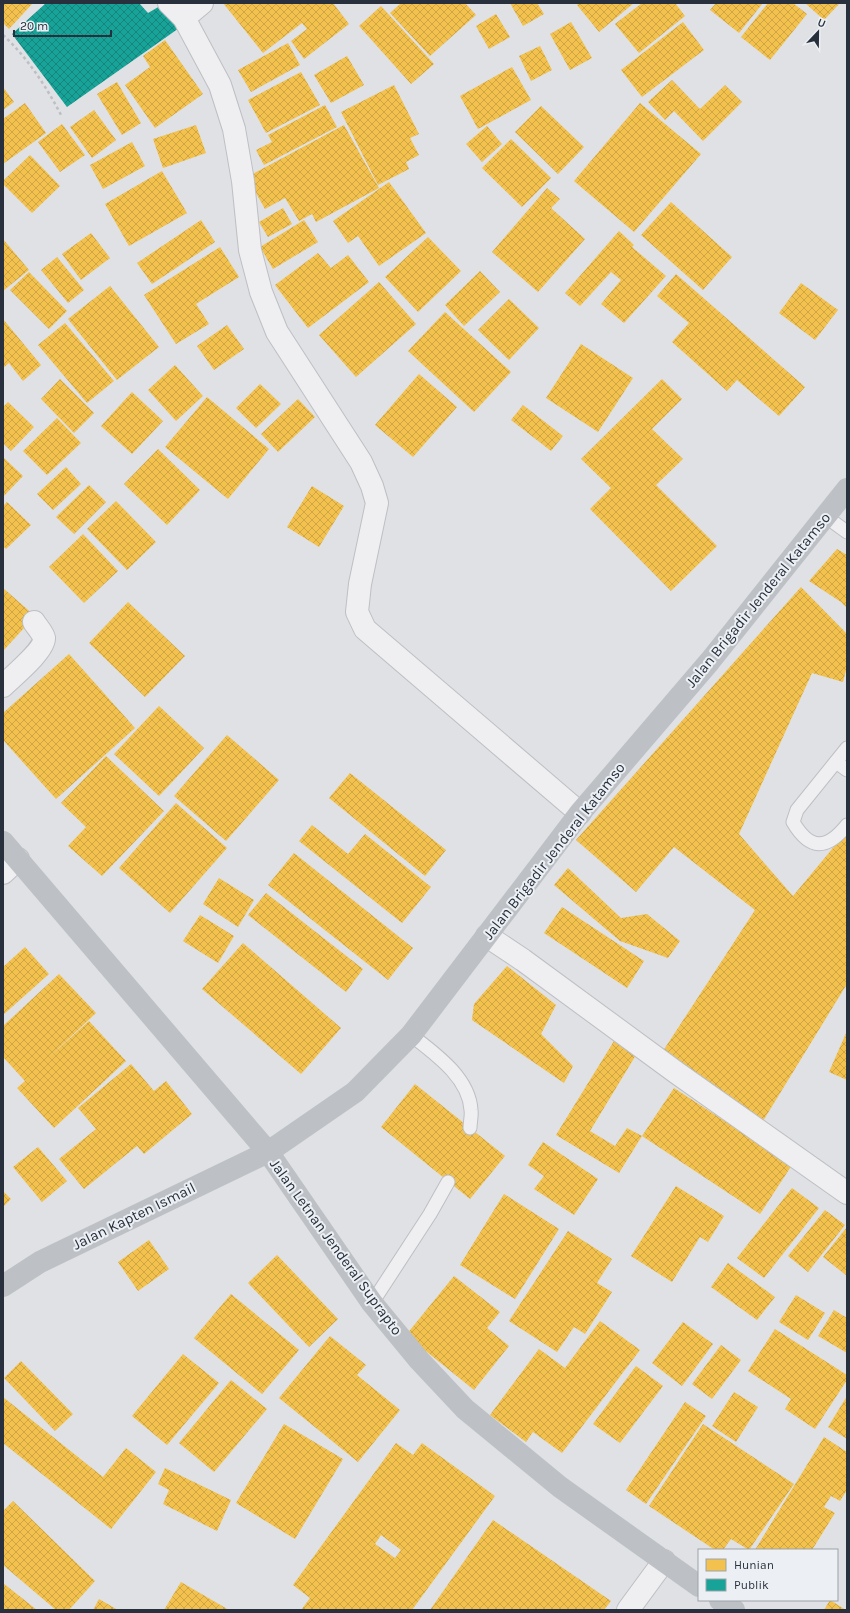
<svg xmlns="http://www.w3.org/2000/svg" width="850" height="1613" viewBox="0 0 850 1613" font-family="Karla,sans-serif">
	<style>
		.homes { fill: url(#homes-cross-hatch); fill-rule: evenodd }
		.public { fill: url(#public-cross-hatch) }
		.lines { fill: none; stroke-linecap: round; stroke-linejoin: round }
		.lane-casing { stroke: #bdbfc2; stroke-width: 15 }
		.street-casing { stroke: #bdbfc2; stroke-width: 24 }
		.path { stroke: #bdc0c3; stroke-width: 2.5; stroke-dasharray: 3 3; stroke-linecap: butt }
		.lane { stroke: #efeff1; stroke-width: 13 }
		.street { stroke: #efeff1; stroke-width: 22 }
		.secondary { stroke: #bdc0c4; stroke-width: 22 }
		.labels { text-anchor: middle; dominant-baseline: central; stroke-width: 4; stroke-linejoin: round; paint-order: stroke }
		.street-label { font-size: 15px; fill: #27303c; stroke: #ecf0f4 }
	</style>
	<defs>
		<pattern id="homes-cross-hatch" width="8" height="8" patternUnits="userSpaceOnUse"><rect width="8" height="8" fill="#f2c14e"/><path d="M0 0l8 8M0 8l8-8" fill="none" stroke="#d0a645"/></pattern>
		<pattern id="public-cross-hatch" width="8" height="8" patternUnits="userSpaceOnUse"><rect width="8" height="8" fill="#17a398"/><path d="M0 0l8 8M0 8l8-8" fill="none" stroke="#15857d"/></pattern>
	</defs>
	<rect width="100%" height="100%" fill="#dfe1e4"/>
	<g class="homes">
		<polygon points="3,3 33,3 9,29 3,23"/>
		<polygon points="223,3 333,3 349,24 304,59 291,41 307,29 302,23 263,53"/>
		<polygon points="401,3 465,3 476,15 430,56 390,13"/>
		<polygon points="510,3 537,3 544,14 523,26"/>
		<polygon points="579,3 634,3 599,32 577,5"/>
		<polygon points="642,3 675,3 685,16 639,53 615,24"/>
		<polygon points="716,3 763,3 739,33 710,10"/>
		<polygon points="768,3 793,3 807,14 770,60 741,37"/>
		<polygon points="805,3 840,3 824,20"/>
		<polygon points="381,6 434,64 411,84 359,26"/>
		<polygon points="496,14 510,37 489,49 476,26"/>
		<polygon points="571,22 592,58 570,70 550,34"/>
		<polygon points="683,22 704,50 642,97 621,70"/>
		<polygon points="165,40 203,94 155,128 125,85 150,67 143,56"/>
		<polygon points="288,43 300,65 251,92 238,70"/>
		<polygon points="540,46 552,70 531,81 519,56"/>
		<polygon points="347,56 364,85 331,103 314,75"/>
		<polygon points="512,67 531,100 478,129 460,96"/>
		<polygon points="301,72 320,105 266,133 248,100"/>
		<polygon points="672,80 700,109 725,85 742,102 703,141 674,111 665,120 648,102"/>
		<polygon points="117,82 141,123 122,135 97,94"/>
		<polygon points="394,85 419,134 410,138 419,155 406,162 409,169 378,185 341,112"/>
		<polygon points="3,87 14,102 3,110"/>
		<polygon points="25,103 46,133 3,164 3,119"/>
		<polygon points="640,103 701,154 634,232 574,181"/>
		<polygon points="325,105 337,127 264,165 256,150 272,142 268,135"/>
		<polygon points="541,106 584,147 558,174 515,132"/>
		<polygon points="94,110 116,140 92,158 70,127"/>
		<polygon points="62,124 85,155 60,172 38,142"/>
		<polygon points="196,125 206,153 163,168 153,139"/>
		<polygon points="344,125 379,188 316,222 312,214 299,221 285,198 265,209 247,177"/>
		<polygon points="487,126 502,144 482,162 466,144"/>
		<polygon points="511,139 551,178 522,207 482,168"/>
		<polygon points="132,142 145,166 103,189 90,165"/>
		<polygon points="30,155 60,186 32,213 3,184 3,181"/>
		<polygon points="162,171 187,213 129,246 105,204"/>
		<polygon points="389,182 426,233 379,266 358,236 348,243 333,221"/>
		<polygon points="547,188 560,199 551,208 585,239 538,292 492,252"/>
		<polygon points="671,202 732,257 703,290 641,235"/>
		<polygon points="283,208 292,224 268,237 259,222"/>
		<polygon points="201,220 215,242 152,284 137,263"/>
		<polygon points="304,220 318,242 273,269 260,247"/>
		<polygon points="619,231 634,245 632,247 666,276 624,323 601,304 621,280 611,272 580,306 565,293"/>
		<polygon points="91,233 110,258 81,280 62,254"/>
		<polygon points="428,237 461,271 418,312 385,277"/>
		<polygon points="3,239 29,270 3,291"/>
		<polygon points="220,247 239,277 196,304 209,324 176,344 144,295"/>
		<polygon points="318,253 331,268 348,255 369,282 308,328 275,285"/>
		<polygon points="57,257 84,290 68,303 41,270"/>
		<polygon points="480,271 500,292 464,326 445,305"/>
		<polygon points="29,272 67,311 49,329 10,290"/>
		<polygon points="676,274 805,387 779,416 737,380 727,391 672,342 689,323 657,296"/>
		<polygon points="379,282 416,324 356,377 319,335"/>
		<polygon points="801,283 838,310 815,340 779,313"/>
		<polygon points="110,286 159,347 117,380 68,319"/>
		<polygon points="509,299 539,328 509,360 478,330"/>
		<polygon points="445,312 511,372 474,412 408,351"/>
		<polygon points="3,319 41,365 23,381 9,363 3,368"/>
		<polygon points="65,323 114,381 87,403 38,345"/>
		<polygon points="227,325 244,349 214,370 197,346"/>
		<polygon points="581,344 633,378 598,432 546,398"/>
		<polygon points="175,365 203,396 176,421 148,390"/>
		<polygon points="419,374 457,407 413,457 375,425"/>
		<polygon points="60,379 94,413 74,433 41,399"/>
		<polygon points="662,379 682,399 652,429 683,459 656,485 717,546 671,591 590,509 611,488 581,459"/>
		<polygon points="260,384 281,404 256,428 236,408"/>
		<polygon points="132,392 163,421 132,454 101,426"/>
		<polygon points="207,397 269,449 228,499 165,447"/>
		<polygon points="298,399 315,417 278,452 261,434"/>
		<polygon points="8,402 34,427 11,451 3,443 3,407"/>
		<polygon points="523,405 563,436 551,451 511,420"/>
		<polygon points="57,418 81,443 47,475 23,451"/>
		<polygon points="158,449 200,490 167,525 124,484"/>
		<polygon points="3,457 23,476 3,497"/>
		<polygon points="66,467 81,484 53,510 37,494"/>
		<polygon points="89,485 106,502 74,534 56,517"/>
		<polygon points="312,486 344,506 319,547 287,527"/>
		<polygon points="116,501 156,542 127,570 87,529"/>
		<polygon points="7,502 31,525 6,549 3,546 3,506"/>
		<polygon points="83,534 118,571 84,603 49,567"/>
		<polygon points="837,549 847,555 847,608 841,602 809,581"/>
		<polygon points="801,587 847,634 847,666 843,682 812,673 739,834 793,896 847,831 847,984 763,1121 661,1054 755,910 674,847 636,892 576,840"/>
		<polygon points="3,588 35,616 3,651"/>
		<polygon points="128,602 185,656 145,697 89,643"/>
		<polygon points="69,654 135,728 56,799 3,740 3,713"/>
		<polygon points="159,706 204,748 159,796 114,754"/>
		<polygon points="227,735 279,780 226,841 174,796"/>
		<polygon points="106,756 164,811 102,876 68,846 86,827 61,803"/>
		<polygon points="350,773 446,850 425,876 329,798"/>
		<polygon points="176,803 227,848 170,913 119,868"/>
		<polygon points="312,825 348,854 365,834 431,887 402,923 299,841"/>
		<polygon points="294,853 413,948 388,980 268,885"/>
		<polygon points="568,868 621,918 647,914 680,941 668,958 620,941 554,885"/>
		<polygon points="219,878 254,900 238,927 203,904"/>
		<polygon points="266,893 363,969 346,992 248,915"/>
		<polygon points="562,907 644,961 627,988 544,933"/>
		<polygon points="200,915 234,936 218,963 183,941"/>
		<polygon points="243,943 341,1028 301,1074 202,989"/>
		<polygon points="25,947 49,974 3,1015 3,967"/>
		<polygon points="507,966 556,1005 541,1034 573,1066 564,1083 472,1020 474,1004"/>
		<polygon points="59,974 96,1013 47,1059 89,1021 126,1061 54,1128 17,1088 25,1081 3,1057 3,1026"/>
		<polygon points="847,1031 847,1080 829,1072"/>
		<polygon points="614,1041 636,1055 590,1131 615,1146 627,1128 642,1136 619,1173 556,1135"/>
		<polygon points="131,1064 154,1091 166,1081 192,1114 144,1154 137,1146 84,1189 59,1159 96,1129 78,1108"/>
		<polygon points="415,1084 505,1156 470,1199 381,1127"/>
		<polygon points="674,1088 792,1165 760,1214 642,1136"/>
		<polygon points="543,1142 598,1179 574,1215 534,1189 544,1176 528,1165"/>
		<polygon points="38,1147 67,1181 42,1202 13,1167"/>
		<polygon points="676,1186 724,1216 708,1242 700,1237 672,1282 631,1256"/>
		<polygon points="792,1188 819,1208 764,1278 737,1258"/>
		<polygon points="3,1191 11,1199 3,1207"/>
		<polygon points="504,1194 559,1229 515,1299 460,1265"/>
		<polygon points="825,1210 845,1225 808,1272 788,1256"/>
		<polygon points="847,1227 847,1276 823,1257"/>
		<polygon points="568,1231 612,1259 597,1283 612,1292 585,1334 574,1327 557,1352 509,1321"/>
		<polygon points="149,1240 169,1269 138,1291 118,1262"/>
		<polygon points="277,1255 338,1319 309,1347 248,1283"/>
		<polygon points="728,1263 775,1297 757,1320 711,1287"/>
		<polygon points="454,1276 500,1312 487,1328 509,1346 474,1390 406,1335"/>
		<polygon points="231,1294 299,1350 262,1394 194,1338"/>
		<polygon points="796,1295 825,1313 808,1340 779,1322"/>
		<polygon points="834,1310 847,1318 847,1353 818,1336"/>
		<polygon points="600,1321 640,1350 562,1453 533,1432 526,1442 490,1415 539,1349 565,1368"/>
		<polygon points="683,1322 713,1344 682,1386 652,1363"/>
		<polygon points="775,1329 847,1375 847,1380 815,1429 785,1409 791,1399 748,1371"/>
		<polygon points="330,1336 366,1365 357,1375 400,1410 358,1462 279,1398"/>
		<polygon points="721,1345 741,1360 712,1399 692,1384"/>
		<polygon points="183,1354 219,1383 167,1445 132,1416"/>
		<polygon points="21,1361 73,1414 55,1431 4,1378"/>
		<polygon points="636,1366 663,1386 620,1443 593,1424"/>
		<polygon points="231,1380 267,1409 214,1472 179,1443"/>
		<polygon points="734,1392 758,1407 736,1442 712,1426"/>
		<polygon points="847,1396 847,1439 828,1427"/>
		<polygon points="3,1397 103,1477 126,1448 156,1472 111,1529 3,1443"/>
		<polygon points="685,1402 706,1416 646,1504 626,1490"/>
		<polygon points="284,1424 343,1459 295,1539 236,1503"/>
		<polygon points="703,1424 794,1484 749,1550 731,1539 723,1550 715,1550 649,1506"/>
		<polygon points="824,1437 847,1452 847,1490 840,1501 831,1496 824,1507 835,1513 812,1550 755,1550"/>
		<path d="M396 1443 413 1455 422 1443 495 1496 412 1610H301L310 1598 293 1585ZM381 1535 401 1550 395 1558 375 1544Z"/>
		<polygon points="165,1468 231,1500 217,1531 163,1504 169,1490 158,1484"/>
		<polygon points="13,1501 95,1581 69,1610 56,1610 3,1565 3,1511"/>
		<polygon points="493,1520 611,1601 604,1610 430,1610"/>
		<polygon points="181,1582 229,1610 164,1610"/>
		<polygon points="3,1583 37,1610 3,1610"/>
		<polygon points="99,1599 118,1610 93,1610"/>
		<polygon points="830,1600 846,1610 824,1610"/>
	</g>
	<polygon class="public" points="46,3 139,3 148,13 160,6 182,26 67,107 12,34"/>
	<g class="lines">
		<g class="lane-casing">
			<g id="lane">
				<polyline points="825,516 847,532"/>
				<path d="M847 748 797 810 793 822C810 851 827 850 847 825"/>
				<polyline points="836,762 847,770"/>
				<path d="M411 1035C434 1053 469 1077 471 1110 472 1115 470 1122 470 1128"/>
				<polyline points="372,1303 430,1214 448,1182"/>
			</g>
		</g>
		<g class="street-casing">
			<g id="street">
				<polyline points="169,3 184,18 220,85 234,129 243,181 250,250 261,292 277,332 361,462 372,486 377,503 360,584 357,612 365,629 580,813"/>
				<polyline points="184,18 202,3"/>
				<path d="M3 686C12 677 45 650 44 638 43 633 37 627 34 622"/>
				<polyline points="3,873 18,859"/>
				<polyline points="487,936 523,960 677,1073 847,1193"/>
				<polyline points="628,1610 664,1561"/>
			</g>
		</g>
		<path class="path" d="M3 35C27 57 46 86 61 115"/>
		<use href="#lane" class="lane"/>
		<use href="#street" class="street"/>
		<g class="secondary">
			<polyline points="3,842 268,1152 372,1303 419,1360 465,1409 560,1487 699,1586"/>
			<polyline points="3,1286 40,1262 268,1152 355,1092 411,1035 580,813 710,661 847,489"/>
			<polyline points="720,1600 734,1610"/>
		</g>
	</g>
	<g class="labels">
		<g class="street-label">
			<text transform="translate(758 600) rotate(-51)">Jalan Brigadir Jenderal Katamso</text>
			<text transform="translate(554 851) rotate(-52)">Jalan Brigadir Jenderal Katamso</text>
			<text transform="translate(134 1216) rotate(-26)">Jalan Kapten Ismail</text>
			<text transform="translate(336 1247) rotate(54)">Jalan Letnan Jenderal Suprapto</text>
		</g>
	</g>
	<rect width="850" height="1613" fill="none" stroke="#27303c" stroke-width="8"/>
	<rect x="698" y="1549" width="140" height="52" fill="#ecf0f4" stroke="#9da3aa"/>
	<rect x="706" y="1559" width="20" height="12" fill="#f2c14e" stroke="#9da3aa"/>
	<text x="734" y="1569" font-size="12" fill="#27303c">Hunian</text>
	<rect x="706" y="1579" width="20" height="12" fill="#17a398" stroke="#9da3aa"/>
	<text x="734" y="1589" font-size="12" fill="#27303c">Publik</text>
	<g transform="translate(818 32) rotate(22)" stroke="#ecf0f4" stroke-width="3" paint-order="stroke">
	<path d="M0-3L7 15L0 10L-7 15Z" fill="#27303c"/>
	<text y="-6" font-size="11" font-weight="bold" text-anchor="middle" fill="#27303c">U</text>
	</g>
	<path d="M14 30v6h97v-6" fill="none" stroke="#27303c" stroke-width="2"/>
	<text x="20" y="30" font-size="12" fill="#27303c" stroke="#ecf0f4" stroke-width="3" paint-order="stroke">20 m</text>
</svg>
